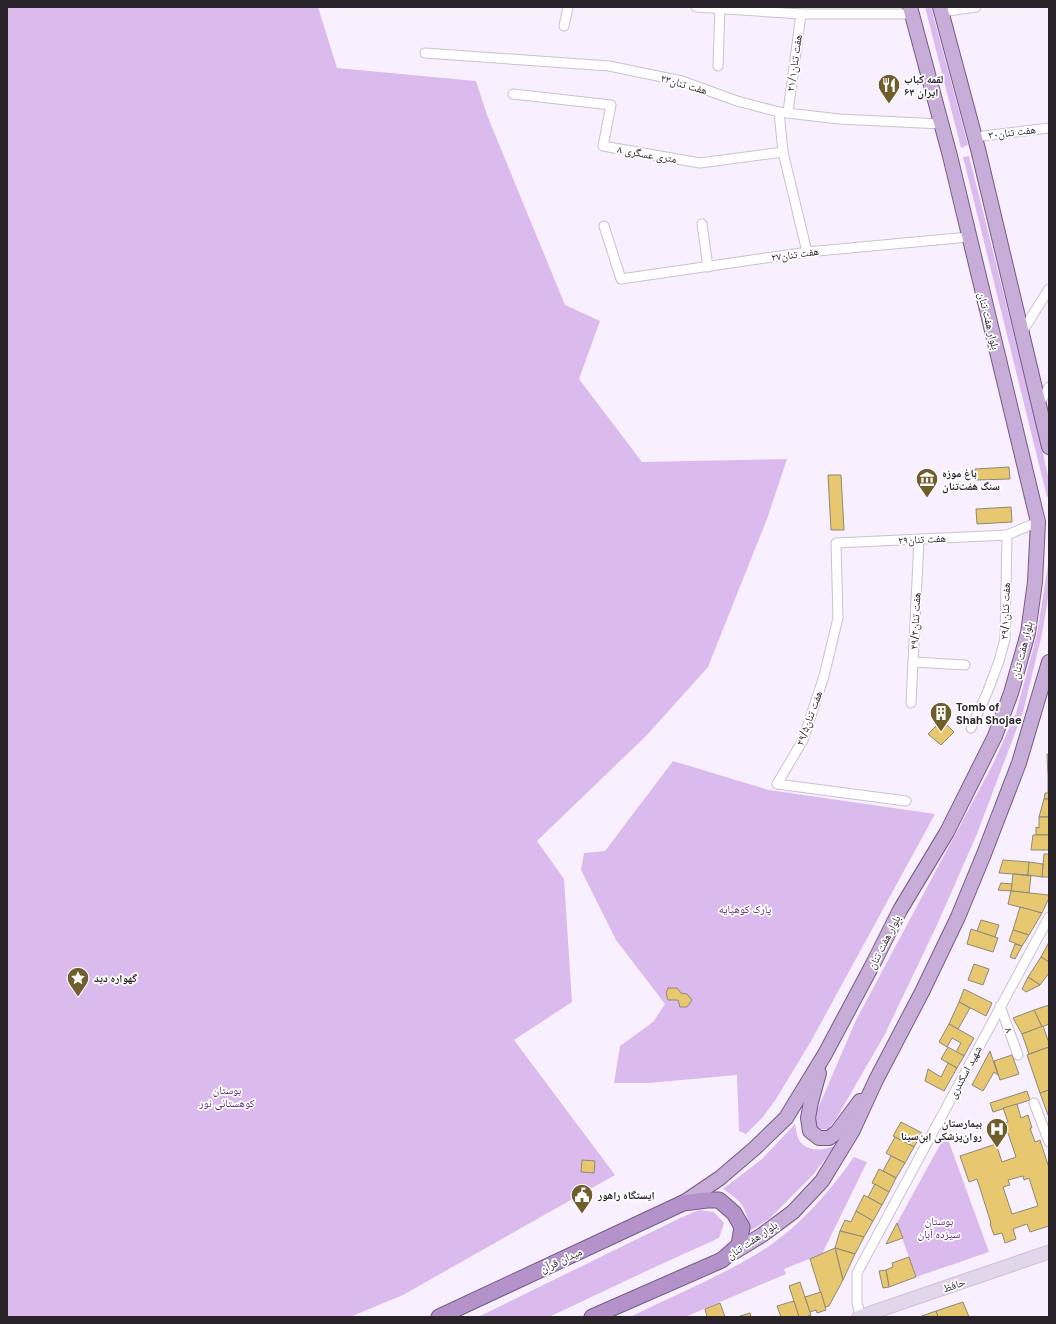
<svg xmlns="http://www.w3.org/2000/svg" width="1056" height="1324" viewBox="0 0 1056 1324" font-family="'DM Sans','Noto Naskh Arabic',sans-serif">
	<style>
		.green { fill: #dbbbee }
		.building { fill: #e7c770; stroke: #8f8876; fill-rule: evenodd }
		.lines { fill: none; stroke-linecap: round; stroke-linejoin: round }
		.minor-casing { stroke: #cbc0d2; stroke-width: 11 }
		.secondary-casing { stroke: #cbc0d2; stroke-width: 15 }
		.primary-casing { stroke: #775989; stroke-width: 16 }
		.trunk-casing { stroke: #775989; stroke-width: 17 }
		.minor { stroke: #fff; stroke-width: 9 }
		.secondary { stroke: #e3d6eb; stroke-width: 13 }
		.primary { stroke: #c7add7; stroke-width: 14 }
		.trunk { stroke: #b492ca; stroke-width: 15 }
		.labels { text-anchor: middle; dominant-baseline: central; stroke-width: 3.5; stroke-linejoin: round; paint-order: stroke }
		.street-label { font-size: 11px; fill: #28242a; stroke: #fff }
		.poi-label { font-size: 11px; font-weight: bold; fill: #28242a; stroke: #fff; text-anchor: start }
		.park-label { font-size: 11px; fill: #561c71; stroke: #fff }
	</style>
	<rect width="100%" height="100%" fill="#f8f0fe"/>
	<g class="green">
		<polygon points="7,7 318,7 337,68 476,81 487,115 565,305 600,321 579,379 642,462 787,459 767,519 708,667 647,735 537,841 564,879 572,1002 514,1040 615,1175 403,1295 350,1317 7,1317"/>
		<polygon points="925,7 931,7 968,145 961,148"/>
		<polygon points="969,156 1036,423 1049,480 1049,496 1047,497 963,157"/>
		<polygon points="1049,559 1049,592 1042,634 1023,712 977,834 937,925 885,1034 836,1119 828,1129 819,1129 813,1120 856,1020 993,764 1016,713 1037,634"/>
		<polygon points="673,761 769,790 935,814 810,1043 776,1099 763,1117 746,1134 739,1131 737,1075 649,1083 614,1083 620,1046 653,1022 665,1004 616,940 581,870 584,853 605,851"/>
		<path d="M795 1124C796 1129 797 1136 799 1140 808 1153 822 1150 835 1146L813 1175 769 1219 750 1231C746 1206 743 1203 723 1189L762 1159Z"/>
		<polygon points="946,1134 989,1252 916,1277 897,1223"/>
		<path d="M854 1157 867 1162 822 1254 784 1269 786 1274 685 1317H630C671 1297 714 1279 753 1256 794 1233 827 1195 854 1157Z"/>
		<polygon points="699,1210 714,1212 724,1223 719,1238 655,1267 549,1317 478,1317 680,1218"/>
	</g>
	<g class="building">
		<polygon points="1009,467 1010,479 975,480 975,469"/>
		<polygon points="828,475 841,475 844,530 831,530"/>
		<polygon points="1011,507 1012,522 977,524 976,509"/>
		<polygon points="942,720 954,732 941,745 928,734"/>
		<polygon points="1047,754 1049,754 1049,776 1048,776"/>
		<polygon points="1048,776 1049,776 1049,799 1044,799 1045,793 1048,793"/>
		<polygon points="1044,799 1049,799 1049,817 1039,817"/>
		<polygon points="1039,817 1049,817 1049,835 1036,835 1036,827 1039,828"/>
		<polygon points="1033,835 1049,835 1049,850 1031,850"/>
		<polygon points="1044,854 1049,854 1049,877 1042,877"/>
		<polygon points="1003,860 1029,862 1028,875 999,873"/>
		<polygon points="1029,862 1043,864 1042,877 1028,875"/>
		<polygon points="1013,874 1031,876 1029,893 1011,891"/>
		<polygon points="1001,883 1012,884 1011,891 998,890"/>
		<polygon points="1011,891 1049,895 1049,898 1042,913 1008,904"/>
		<polygon points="1020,907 1042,913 1029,935 1013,930"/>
		<polygon points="981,920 999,925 995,937 977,931"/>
		<polygon points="971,929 998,938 993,952 967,944"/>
		<polygon points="1013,930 1029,935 1022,946 1009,941"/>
		<polygon points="1049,942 1049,962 1041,957"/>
		<polygon points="1015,944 1022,946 1015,959 1010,957"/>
		<polygon points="1041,957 1049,962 1049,973 1040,985 1028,977"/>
		<polygon points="974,964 989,969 983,985 968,980"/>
		<polygon points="1028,977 1040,985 1026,992 1022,989"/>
		<polygon points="668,988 677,988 681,993 687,994 692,1000 687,1007 680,1007 678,1000 668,1000 666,993"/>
		<polygon points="964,989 992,1003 986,1016 959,1002"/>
		<polygon points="959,1002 970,1008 958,1029 949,1024"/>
		<polygon points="1049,1005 1049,1024 1042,1027 1034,1010"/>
		<polygon points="1034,1010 1042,1027 1022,1034 1013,1018"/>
		<polygon points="949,1024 974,1038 964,1056 956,1052 961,1043 952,1038 947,1047 939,1042"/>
		<polygon points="1043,1026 1049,1043 1049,1047 1029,1054 1022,1034"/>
		<polygon points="948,1047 964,1056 957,1068 941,1059"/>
		<polygon points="1049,1047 1049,1090 1040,1093 1027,1055"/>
		<polygon points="990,1051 998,1075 994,1072 983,1091 972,1085"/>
		<polygon points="1012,1055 1019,1074 1000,1080 994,1061"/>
		<polygon points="948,1063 957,1068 944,1091 925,1081 928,1069 941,1077"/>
		<polygon points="1049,1090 1049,1115 1048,1115 1040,1093"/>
		<polygon points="1027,1091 1030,1100 993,1112 990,1103"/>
		<path d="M1017 1104 1021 1118 1028 1115 1032 1128H1030L1035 1142 1040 1140 1049 1168V1226L1030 1232 1027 1224 1013 1229 1016 1239 1005 1243 1002 1233 994 1235 990 1224 991 1223 977 1179 969 1182 960 1156 996 1144 1002 1162 1016 1157 1008 1133 1005 1134 1002 1124 1008 1122 1003 1108ZM1023 1176 1024 1180 1029 1178 1038 1206 1012 1214 1003 1187 1010 1185 1008 1180Z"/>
		<polygon points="901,1122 922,1133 914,1147 893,1136"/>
		<polygon points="895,1137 914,1147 905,1163 886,1153"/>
		<polygon points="891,1156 905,1163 896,1178 883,1171"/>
		<polygon points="582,1160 595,1161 594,1173 581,1172"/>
		<polygon points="879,1169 896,1178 889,1192 872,1183"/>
		<polygon points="875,1184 889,1192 882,1205 868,1197"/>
		<polygon points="864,1195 882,1205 873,1221 856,1211"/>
		<polygon points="856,1211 873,1221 864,1237 840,1231 845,1220 851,1222"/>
		<polygon points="897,1223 903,1238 886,1244"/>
		<polygon points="840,1231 864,1237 855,1254 835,1248"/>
		<polygon points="835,1248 855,1254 843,1280"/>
		<polygon points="835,1248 843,1280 829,1306 825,1307 810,1259"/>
		<polygon points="909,1257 916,1277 889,1287 886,1270 893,1267 892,1263"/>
		<polygon points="886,1270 889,1287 883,1288 879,1271"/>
		<polygon points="800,1282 811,1315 806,1317 799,1317 789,1286"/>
		<polygon points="821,1292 826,1310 817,1313 816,1310 810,1312 805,1297"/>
		<polygon points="794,1301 799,1317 781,1317 777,1306"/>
		<polygon points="963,1302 969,1317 938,1317 936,1311"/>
		<polygon points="720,1303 725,1317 707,1317 705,1309"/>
		<polygon points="936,1311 938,1317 919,1317"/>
		<polygon points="750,1313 751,1317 737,1317"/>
	</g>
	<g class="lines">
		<g class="minor-casing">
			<g id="minor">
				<polyline points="696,7 801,14 912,14"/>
				<polyline points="941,12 976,7"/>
				<polyline points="564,26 568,7"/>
				<polyline points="425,53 609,66 682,81 737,101 779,112 839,119 941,124"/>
				<polyline points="718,66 720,7"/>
				<polyline points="513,94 611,105 603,146 700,163 783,152"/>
				<polyline points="779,112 783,152 807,252"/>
				<polyline points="788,112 801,14"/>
				<polyline points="975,137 1049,128"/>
				<polyline points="702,224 708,267"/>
				<polyline points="604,226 621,279 807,252 969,237"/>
				<polyline points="1022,332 1049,289"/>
				<polyline points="1039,404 1049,387"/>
				<polyline points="913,662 965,665"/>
				<polyline points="911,703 919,540"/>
				<polyline points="971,728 987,693 999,661 1005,639 1007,535"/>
				<polyline points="906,801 777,784 803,740 824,676 838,618 836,543 1007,535 1038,522"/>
				<polyline points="1000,1006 1018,1055"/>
				<polyline points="1034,1103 1049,1142"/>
				<polyline points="860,1316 857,1302 857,1273 1049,917"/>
			</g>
		</g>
		<g class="secondary-casing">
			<polyline id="secondary" points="859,1317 1049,1252"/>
		</g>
		<g class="primary-casing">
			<g id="primary">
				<polyline points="940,7 978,149 1049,447"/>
				<polyline points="819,1073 811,1102 808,1118 810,1131 819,1138 829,1138 837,1132 860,1101"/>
				<polyline points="683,1203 720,1178 755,1148 786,1118 825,1054 874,962 900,910 947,832 995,736 1011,693 1028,633 1035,582 1038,522 950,156 910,7"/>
				<polyline points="731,1254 762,1235 793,1212 822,1181 853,1130 876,1080 922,992 958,917 984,854 1019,763 1049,662"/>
			</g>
		</g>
		<g class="trunk-casing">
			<polyline id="trunk" points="439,1317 683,1203 707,1200 719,1200 734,1213 742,1227 739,1245 722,1260 592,1317"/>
		</g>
		<use href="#minor" class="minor"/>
		<use href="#secondary" class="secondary"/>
		<use href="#primary" class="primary"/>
		<use href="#trunk" class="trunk"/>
	</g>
	<defs>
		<g id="restaurant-pin" transform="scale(1.15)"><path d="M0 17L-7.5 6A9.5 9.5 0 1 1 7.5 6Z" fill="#6f5d2b" stroke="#fff"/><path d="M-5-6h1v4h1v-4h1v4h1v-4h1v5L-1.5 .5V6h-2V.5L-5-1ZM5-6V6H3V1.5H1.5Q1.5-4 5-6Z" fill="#fff"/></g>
		<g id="museum-pin" transform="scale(1.15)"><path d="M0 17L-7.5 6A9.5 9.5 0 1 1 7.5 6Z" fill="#6f5d2b" stroke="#fff"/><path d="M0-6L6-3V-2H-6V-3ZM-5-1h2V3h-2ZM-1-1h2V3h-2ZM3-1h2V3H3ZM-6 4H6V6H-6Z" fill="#fff"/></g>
		<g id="building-pin" transform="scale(1.15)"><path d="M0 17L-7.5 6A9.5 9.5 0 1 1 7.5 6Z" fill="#6f5d2b" stroke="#fff"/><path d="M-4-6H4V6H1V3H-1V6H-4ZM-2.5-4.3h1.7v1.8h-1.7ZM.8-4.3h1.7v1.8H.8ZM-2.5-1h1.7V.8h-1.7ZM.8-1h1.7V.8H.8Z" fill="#fff"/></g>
		<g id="sight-pin" transform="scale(1.15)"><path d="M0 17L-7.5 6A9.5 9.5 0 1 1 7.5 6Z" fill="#6f5d2b" stroke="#fff"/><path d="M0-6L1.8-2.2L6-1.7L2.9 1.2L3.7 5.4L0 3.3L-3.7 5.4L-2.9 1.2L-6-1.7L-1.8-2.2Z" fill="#fff"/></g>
		<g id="hospital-pin" transform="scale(1.15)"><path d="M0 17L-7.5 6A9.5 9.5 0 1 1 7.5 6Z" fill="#6f5d2b" stroke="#fff"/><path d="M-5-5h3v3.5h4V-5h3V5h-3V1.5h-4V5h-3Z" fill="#fff"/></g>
		<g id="civic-pin" transform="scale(1.15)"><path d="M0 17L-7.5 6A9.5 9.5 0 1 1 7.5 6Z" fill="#6f5d2b" stroke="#fff"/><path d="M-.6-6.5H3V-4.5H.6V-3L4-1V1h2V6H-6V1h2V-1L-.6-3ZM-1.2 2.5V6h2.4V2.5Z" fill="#fff"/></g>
	</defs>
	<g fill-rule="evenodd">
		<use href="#restaurant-pin" x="889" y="85"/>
		<use href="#museum-pin" x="927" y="479"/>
		<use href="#building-pin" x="941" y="713"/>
		<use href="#sight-pin" x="78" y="978"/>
		<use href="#hospital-pin" x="997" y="1129"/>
		<use href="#civic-pin" x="582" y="1195"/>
	</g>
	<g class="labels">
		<g class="street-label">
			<text transform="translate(794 63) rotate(-82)">۲۱/۱هفت تنان</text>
			<text transform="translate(684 84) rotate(16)">هفت تنان۲۳</text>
			<text transform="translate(1012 132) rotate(-7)">هفت تنان۳۰</text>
			<text transform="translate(647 154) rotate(10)">۸ متری عسگری</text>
			<text transform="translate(795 254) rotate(-8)">هفت تنان۲۷</text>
			<text transform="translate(989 321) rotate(76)">بلوار هفت تنان</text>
			<text transform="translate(922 539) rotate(-3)">هفت تنان۲۹</text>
			<text transform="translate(1005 611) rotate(-88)">۲۹/۱هفت تنان</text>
			<text transform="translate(915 621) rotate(-87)">۲۹/۳هفت تنان</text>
			<text transform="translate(1022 650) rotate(-76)">بلوار هفت تنان</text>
			<text transform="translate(809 718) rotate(-70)">۲۹/۵هفت تنان</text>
			<text transform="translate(884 942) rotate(-63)">بلوار هفت تنان</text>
			<text transform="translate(1009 1030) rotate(70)">۸</text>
			<text transform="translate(965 1072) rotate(-62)">شهید اسکندری</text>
			<text transform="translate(752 1240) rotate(-34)">بلوار هفت تنان</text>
			<text transform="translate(561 1260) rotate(-25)">میدان قرآن</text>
			<text transform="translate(954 1285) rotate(-19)">حافظ</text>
		</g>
		<g class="poi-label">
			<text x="904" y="79">لقمه کباب<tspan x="904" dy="13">ایران ۶۳</tspan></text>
			<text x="942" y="473">باغ‌ موزه<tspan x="942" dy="13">سنگ هفت‌تنان</tspan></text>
			<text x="956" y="707">Tomb of<tspan x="956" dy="13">Shah Shojae</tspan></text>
			<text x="94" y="978">گهواره دید</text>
			<text x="982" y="1123" text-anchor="end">بیمارستان<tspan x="982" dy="13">روان‌پزشکی ابن‌سینا</tspan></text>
			<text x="598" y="1195">ایستگاه راهور</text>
		</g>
		<g class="park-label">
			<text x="745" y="909">پارک کوهپایه</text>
			<text x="227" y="1090">بوستان<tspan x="227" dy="13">کوهستانی نور</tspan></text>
			<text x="939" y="1221">بوستان<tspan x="939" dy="13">سیزده آبان</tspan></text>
		</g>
	</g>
	<rect width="1056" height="1324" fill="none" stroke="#28242a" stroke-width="16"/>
</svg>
